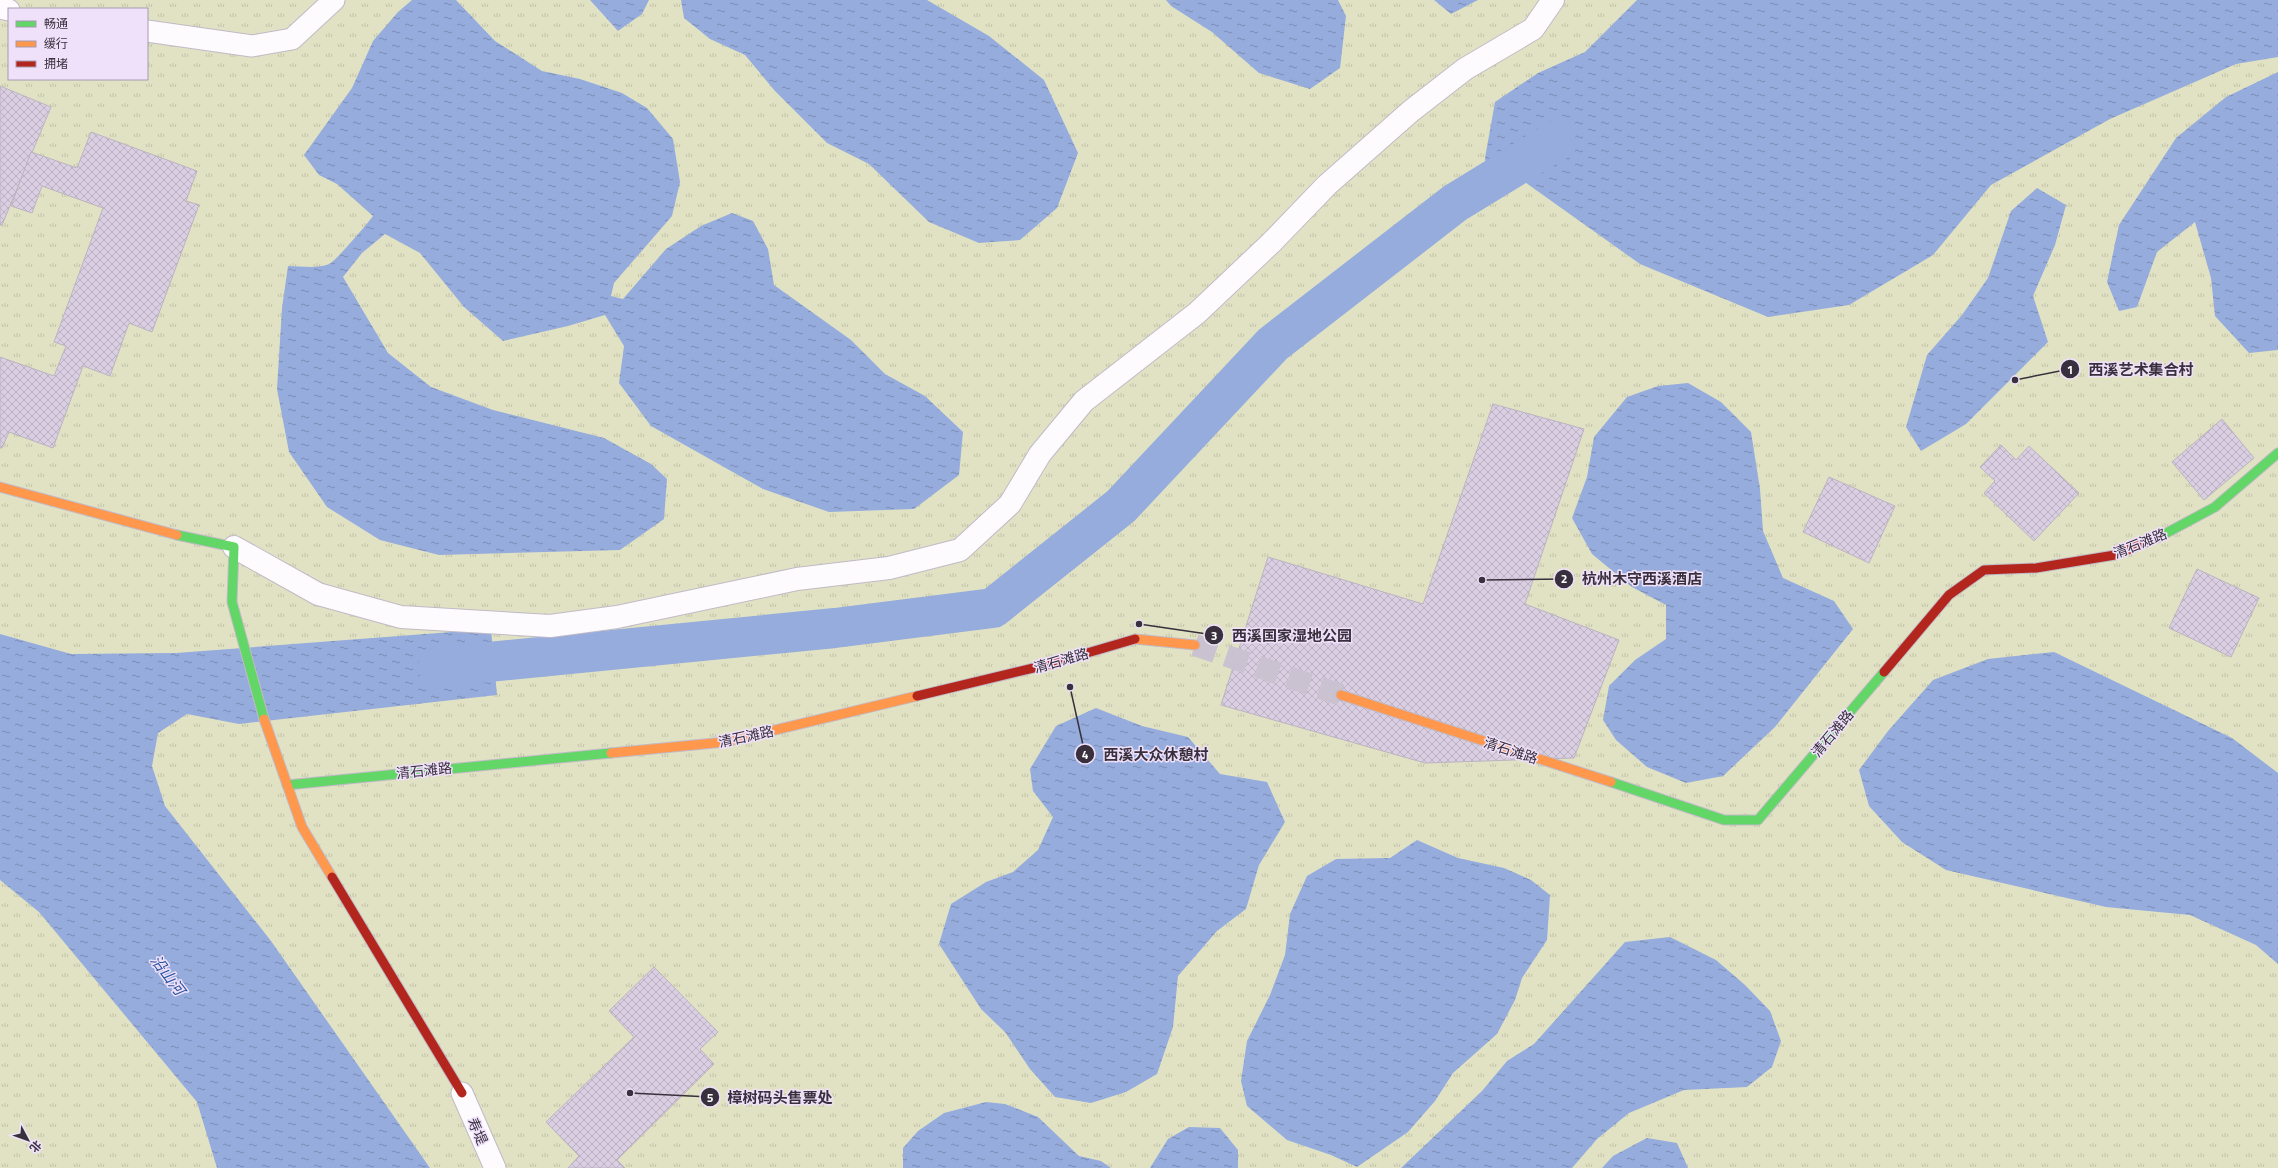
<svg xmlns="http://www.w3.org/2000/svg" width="2278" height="1168" viewBox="0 0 2278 1168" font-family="'Titillium Web','Noto Sans SC',sans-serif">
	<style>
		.park { fill: url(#park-tufts); fill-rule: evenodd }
		.water { fill: url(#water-ripples) }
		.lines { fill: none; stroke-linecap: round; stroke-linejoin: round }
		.canal { stroke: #95acdd; stroke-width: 40 }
		.building { fill: url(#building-cross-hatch); stroke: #bbb4c0 }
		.secondary-tunnel { stroke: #cac2d0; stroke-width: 22; stroke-dasharray: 22 11; stroke-linecap: butt }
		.lane-casing { stroke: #c1bac6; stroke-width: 23 }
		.street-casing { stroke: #c1bac6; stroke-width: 24 }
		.fast-casing { stroke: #c1bac6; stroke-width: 11 }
		.slow-casing { stroke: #c1bac6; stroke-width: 11 }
		.jam-casing { stroke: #c1bac6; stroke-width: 11 }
		.lane { stroke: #fdfbfe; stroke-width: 21 }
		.street { stroke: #fdfbfe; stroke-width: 22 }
		.fast { stroke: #63d668; stroke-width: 9 }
		.slow { stroke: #ff974d; stroke-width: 9 }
		.jam { stroke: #b3261e; stroke-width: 9 }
		.labels { text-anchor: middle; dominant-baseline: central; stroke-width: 3; stroke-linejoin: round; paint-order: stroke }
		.street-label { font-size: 14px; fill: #38303d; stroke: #f0e1fb }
		.water-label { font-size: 15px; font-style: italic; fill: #27529e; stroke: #f0e1fb }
		.leader { fill: none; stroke: #38303d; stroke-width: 1.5 }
		.callout-dot { fill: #38303d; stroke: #f0e1fb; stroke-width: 1.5 }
		.mark-label { font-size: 12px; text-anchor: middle; font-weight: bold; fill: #fff }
		.callout-label { font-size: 15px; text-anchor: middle; font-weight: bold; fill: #38303d; stroke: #f0e1fb; stroke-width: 3; stroke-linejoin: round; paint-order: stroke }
	</style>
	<defs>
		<pattern id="park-tufts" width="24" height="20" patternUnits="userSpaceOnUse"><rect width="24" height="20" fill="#e1e2c4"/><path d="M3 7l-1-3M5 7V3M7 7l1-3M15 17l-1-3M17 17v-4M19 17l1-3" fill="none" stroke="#c2c2a9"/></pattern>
		<pattern id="water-ripples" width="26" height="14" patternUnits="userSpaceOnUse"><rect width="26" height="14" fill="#95acdd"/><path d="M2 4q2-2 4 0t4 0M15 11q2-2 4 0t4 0" fill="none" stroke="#7b8cb4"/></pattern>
		<pattern id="building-cross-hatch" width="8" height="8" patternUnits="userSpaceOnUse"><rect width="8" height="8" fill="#dacee2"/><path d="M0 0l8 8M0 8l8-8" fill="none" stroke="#bcb1c3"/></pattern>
	</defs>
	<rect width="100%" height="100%" fill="#efe7f5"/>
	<path class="park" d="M0 0H2278V1168H0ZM9 9H147V79H9Z"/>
	<g class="water">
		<path d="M412 0H456L495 41 542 71 580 79 622 93 647 108 673 139 680 182 672 216 614 283 611 296 623 299 666 249 701 226 732 213 753 221 768 249 774 285 851 340 885 374 925 396 963 432 959 475 914 509 829 512 763 489 651 426 619 383 624 346 605 315 568 326 503 341 464 307 420 253 385 234 362 253 343 277 388 353 431 387 493 410 604 438 651 464 667 479 664 519 620 550 439 555 380 540 327 507 289 452 277 389 282 308 288 266C301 266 317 269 329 264 335 262 368 223 373 216L337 184 319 175 304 155 352 88 373 41 398 12Z"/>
		<polygon points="590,0 649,0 642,14 618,31"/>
		<polygon points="681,0 927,0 989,36 1044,80 1078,153 1057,208 1020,240 979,243 929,222 869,164 827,143 775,91 745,55 710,39 684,18"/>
		<polygon points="1166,0 1338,0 1346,16 1340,68 1310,89 1259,73 1212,32 1171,6"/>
		<polygon points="1434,0 1478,0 1451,14"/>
		<polygon points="1637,0 2278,0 2278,57 2236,64 2110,119 1991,185 1933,255 1849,305 1768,317 1640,264 1508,170 1487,183 1485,158 1495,102 1538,73 1585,52"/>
		<polygon points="2278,72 2278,350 2249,353 2215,316 2211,278 2195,222 2157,252 2137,307 2119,311 2107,282 2119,225 2176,138 2226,97"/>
		<polygon points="2037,188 2066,205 2055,245 2033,296 2048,342 1966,424 1921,451 1906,427 1927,355 1962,315 1988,278 2011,211"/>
		<polygon points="1688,383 1721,402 1751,432 1760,489 1763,531 1783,578 1834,601 1853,629 1775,727 1723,776 1686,783 1647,767 1616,740 1603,720 1609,686 1635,660 1666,639 1666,605 1632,587 1592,554 1572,518 1587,477 1594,437 1627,397 1658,386"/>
		<polygon points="491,629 497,695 239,724 187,714 158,733 152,766 165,806 271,941 430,1168 217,1168 197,1102 39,912 0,880 0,634 71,654 176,653"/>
		<polygon points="2054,652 2232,738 2278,773 2278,964 2256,945 2190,915 2106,907 1946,870 1902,842 1869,806 1859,770 1888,731 1933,680 1988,659"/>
		<polygon points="1096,708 1142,726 1188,737 1220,774 1267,782 1285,822 1259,865 1246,909 1217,931 1178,976 1173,1027 1157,1074 1126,1092 1091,1103 1055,1097 1030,1069 1005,1032 981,1009 939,944 951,904 986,882 1013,872 1038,850 1053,817 1033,791 1030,769 1056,726"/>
		<polygon points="1417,840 1458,858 1504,868 1531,880 1550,895 1547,940 1522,978 1515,1000 1497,1034 1453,1073 1435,1101 1408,1132 1357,1167 1331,1155 1287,1140 1247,1106 1241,1081 1247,1041 1270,995 1285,955 1290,914 1307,876 1336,859 1390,858"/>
		<polygon points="1670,937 1716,960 1745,985 1770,1011 1781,1041 1772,1067 1747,1087 1684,1090 1629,1113 1597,1139 1572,1168 1401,1168 1482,1091 1507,1061 1534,1044 1625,942"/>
		<polygon points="986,1102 1005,1104 1038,1117 1079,1156 1101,1161 1111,1168 903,1168 903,1148 918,1131 944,1113"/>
		<polygon points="1189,1127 1220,1128 1238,1150 1238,1168 1150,1168 1168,1139"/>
		<polygon points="1647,1138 1677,1143 1688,1168 1602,1168 1613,1156"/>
	</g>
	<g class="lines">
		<polyline class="canal" points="438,667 835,628 993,608 1121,506 1273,344 1455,203 1556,141"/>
	</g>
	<g class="building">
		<polygon points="0,86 51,107 2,225 0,225"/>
		<polygon points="91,132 197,171 186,201 199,205 152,332 129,323 110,376 83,366 53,448 9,432 2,448 0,448 0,357 54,376 66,346 54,342 103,208 42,186 32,213 11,206 31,152 77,168"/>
		<polygon points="1493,404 1584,429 1525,604 1619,640 1574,758 1425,763 1221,705 1268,557 1423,604"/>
		<polygon points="2222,419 2254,458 2204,500 2172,462"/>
		<polygon points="2001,445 2016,460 2029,446 2079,493 2034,541 1984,493 1995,481 1980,467"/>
		<polygon points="1829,477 1895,506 1869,563 1803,532"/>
		<polygon points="2197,569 2259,598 2231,657 2169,628"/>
		<polygon points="654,967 718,1032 700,1049 714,1064 617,1160 625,1168 568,1168 579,1156 546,1122 634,1037 609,1011"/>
	</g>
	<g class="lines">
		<polyline class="secondary-tunnel" points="1195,645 1341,695"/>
		<g class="lane-casing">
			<g id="lane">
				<polyline points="0,8 9,10"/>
				<polyline points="147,31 252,46 292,39 334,0"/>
				<polyline points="462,1093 495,1168"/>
			</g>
		</g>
		<g class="street-casing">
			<polyline id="street" points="234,547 318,594 401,617 550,626 617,617 797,579 889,568 960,550 1010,504 1040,454 1084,401 1197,313 1271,243 1327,185 1411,111 1465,69 1533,29 1553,0"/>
		</g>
		<g class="fast-casing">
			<g id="fast">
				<polyline points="177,535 234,547 232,602 264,719"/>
				<polyline points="2159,537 2215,507 2278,453"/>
				<polyline points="1611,782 1724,820 1758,820 1884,672"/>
				<polyline points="287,785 611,753"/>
			</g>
		</g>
		<g class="slow-casing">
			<g id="slow">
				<polyline points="0,487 177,535"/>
				<polyline points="1135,639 1195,645"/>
				<polyline points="1341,695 1611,782"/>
				<polyline points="264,719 302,827 332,877"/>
				<polyline points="611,753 725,742 917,696"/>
			</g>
		</g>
		<g class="jam-casing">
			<g id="jam">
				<polyline points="1884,672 1949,595 1984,570 2036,568 2115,555 2159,537"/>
				<polyline points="917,696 1046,665 1135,639"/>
				<polyline points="332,877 462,1093"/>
			</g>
		</g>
		<use href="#lane" class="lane"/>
		<use href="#street" class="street"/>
		<use href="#fast" class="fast"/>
		<use href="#slow" class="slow"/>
		<use href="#jam" class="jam"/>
	</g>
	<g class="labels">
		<g class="street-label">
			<text transform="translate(2140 543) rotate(-22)">清石滩路</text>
			<text transform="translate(1061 660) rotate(-16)">清石滩路</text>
			<text transform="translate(1832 733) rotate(-50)">清石滩路</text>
			<text transform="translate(746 736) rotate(-12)">清石滩路</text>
			<text transform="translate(1511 750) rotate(18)">清石滩路</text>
			<text transform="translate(424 770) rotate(-6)">清石滩路</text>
			<text transform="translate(478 1131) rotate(66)">寿堤</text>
		</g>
		<g class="water-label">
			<text transform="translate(168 975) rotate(53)">沿山河</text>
		</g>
	</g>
	<path class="leader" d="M2015 380L2070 369M1482 580L1564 579M1139 624L1214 635M1070 687L1085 754M630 1093L710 1097"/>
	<g class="callout-dot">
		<circle cx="2015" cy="380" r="4"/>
		<circle cx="1482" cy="580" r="4"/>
		<circle cx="1139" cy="624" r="4"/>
		<circle cx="1070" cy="687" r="4"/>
		<circle cx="630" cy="1093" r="4"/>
		<circle cx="2070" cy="369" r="10"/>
		<circle cx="1564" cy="579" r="10"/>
		<circle cx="1214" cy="635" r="10"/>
		<circle cx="1085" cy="754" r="10"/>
		<circle cx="710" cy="1097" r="10"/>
	</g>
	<g class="mark-label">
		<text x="2070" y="374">1</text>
		<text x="1564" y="583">2</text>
		<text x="1214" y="640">3</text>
		<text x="1085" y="759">4</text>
		<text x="710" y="1102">5</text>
	</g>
	<g class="callout-label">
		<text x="2141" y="375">西溪艺术集合村</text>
		<text x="1642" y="584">杭州木守西溪酒店</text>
		<text x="1292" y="641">西溪国家湿地公园</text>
		<text x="1156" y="760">西溪大众休憩村</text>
		<text x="780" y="1103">樟树码头售票处</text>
	</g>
	<rect x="8" y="8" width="140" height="72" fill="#f0e1fb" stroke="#a69aaf"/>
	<rect x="16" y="21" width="20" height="6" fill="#63d668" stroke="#a69aaf"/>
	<text x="44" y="28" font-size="12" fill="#38303d">畅通</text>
	<rect x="16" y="41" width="20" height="6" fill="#ff974d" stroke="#a69aaf"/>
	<text x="44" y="48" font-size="12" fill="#38303d">缓行</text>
	<rect x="16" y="61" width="20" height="6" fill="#b3261e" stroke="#a69aaf"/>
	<text x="44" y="68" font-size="12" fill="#38303d">拥堵</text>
	<g transform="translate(28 1140) rotate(131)" stroke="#f0e1fb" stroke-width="3" paint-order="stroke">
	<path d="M0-3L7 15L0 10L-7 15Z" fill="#38303d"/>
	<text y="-6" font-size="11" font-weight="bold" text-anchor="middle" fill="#38303d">北</text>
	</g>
</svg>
